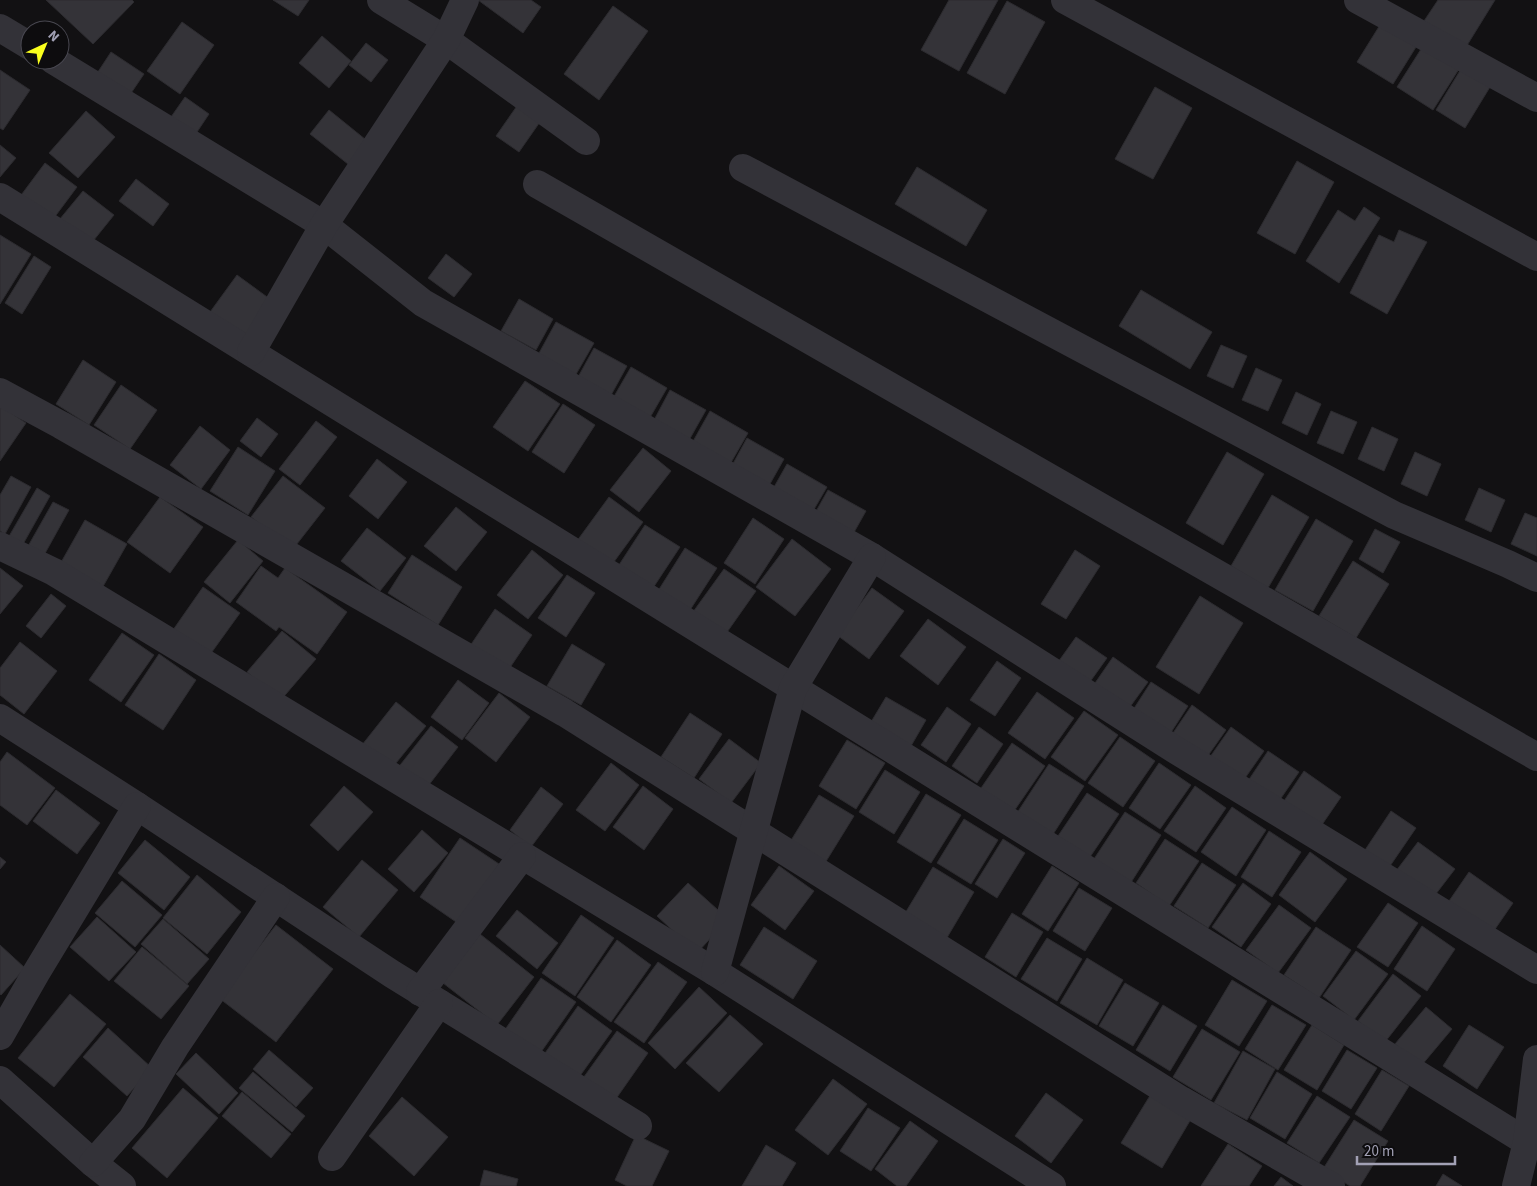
<svg xmlns="http://www.w3.org/2000/svg" width="1537" height="1186" viewBox="0 0 1537 1186" font-family="'Source Sans 3',sans-serif">
	<style>
		.building { fill: #343338; stroke: #2c2b2f }
		.lines { fill: none; stroke-linecap: round; stroke-linejoin: round }
		.minor { stroke: #333238; stroke-width: 28 }
	</style>
	<rect width="100%" height="100%" fill="#121113"/>
	<g class="building">
		<polygon points="46,0 132,0 134,2 93,44"/>
		<polygon points="273,0 309,0 298,16"/>
		<polygon points="478,0 531,0 541,7 523,33"/>
		<polygon points="949,0 998,0 959,71 921,50"/>
		<polygon points="1438,0 1495,0 1466,47 1424,21"/>
		<polygon points="1007,1 1045,22 1005,94 967,73"/>
		<polygon points="613,6 648,31 599,100 564,74"/>
		<polygon points="182,22 214,45 180,94 147,71"/>
		<polygon points="1380,25 1416,47 1393,84 1357,62"/>
		<polygon points="322,36 351,61 329,88 299,63"/>
		<polygon points="366,43 388,60 371,82 349,65"/>
		<polygon points="1423,46 1459,69 1433,110 1397,87"/>
		<polygon points="111,52 144,74 123,105 90,84"/>
		<polygon points="1461,69 1490,87 1465,128 1436,110"/>
		<polygon points="0,70 30,90 3,130 0,128"/>
		<polygon points="1155,87 1192,108 1153,179 1115,159"/>
		<polygon points="185,97 209,114 189,144 164,127"/>
		<polygon points="519,103 542,119 519,152 496,136"/>
		<polygon points="329,110 371,144 353,168 310,134"/>
		<polygon points="86,111 115,137 78,178 49,153"/>
		<polygon points="0,145 16,158 0,177"/>
		<polygon points="1297,161 1334,182 1295,254 1257,233"/>
		<polygon points="45,163 77,187 45,230 13,206"/>
		<polygon points="917,167 987,210 966,246 895,204"/>
		<polygon points="136,179 169,204 153,226 119,201"/>
		<polygon points="83,191 114,215 81,256 50,231"/>
		<polygon points="1364,207 1380,218 1339,283 1306,261 1338,210 1355,221"/>
		<polygon points="1399,230 1427,242 1387,314 1350,293 1379,235 1394,242"/>
		<polygon points="0,235 31,254 0,304"/>
		<polygon points="446,254 472,274 454,297 428,278"/>
		<polygon points="34,256 51,267 22,314 5,303"/>
		<polygon points="237,275 274,302 242,345 205,319"/>
		<polygon points="1141,290 1212,332 1190,369 1119,326"/>
		<polygon points="519,299 553,319 536,350 501,331"/>
		<polygon points="556,322 594,343 575,376 538,355"/>
		<polygon points="1221,345 1247,356 1233,388 1207,376"/>
		<polygon points="594,348 627,366 610,397 577,379"/>
		<polygon points="83,360 116,382 89,425 56,404"/>
		<polygon points="631,367 667,388 648,421 612,400"/>
		<polygon points="1256,368 1282,380 1268,411 1242,400"/>
		<polygon points="525,381 560,404 528,451 493,427"/>
		<polygon points="121,385 157,410 130,449 94,425"/>
		<polygon points="670,390 706,410 688,442 653,422"/>
		<polygon points="1296,392 1321,404 1307,435 1282,423"/>
		<polygon points="563,404 595,425 564,473 532,452"/>
		<polygon points="1,406 26,423 0,461 0,407"/>
		<polygon points="710,411 748,433 729,466 691,445"/>
		<polygon points="1331,411 1357,422 1343,454 1317,443"/>
		<polygon points="257,418 278,434 261,457 240,441"/>
		<polygon points="316,421 337,437 300,485 279,469"/>
		<polygon points="200,426 230,450 201,489 170,465"/>
		<polygon points="1372,427 1398,439 1384,471 1358,459"/>
		<polygon points="747,438 784,459 766,491 729,471"/>
		<polygon points="238,447 275,471 248,515 210,491"/>
		<polygon points="643,448 671,471 639,512 610,490"/>
		<polygon points="1227,452 1264,474 1223,545 1186,523"/>
		<polygon points="1415,452 1441,464 1427,496 1401,484"/>
		<polygon points="377,459 407,482 378,519 349,496"/>
		<polygon points="787,464 827,487 809,518 769,496"/>
		<polygon points="11,476 31,487 5,534 0,531 0,495"/>
		<polygon points="283,476 325,508 293,549 251,517"/>
		<polygon points="37,488 50,496 22,546 8,538"/>
		<polygon points="1479,488 1505,500 1491,532 1465,520"/>
		<polygon points="828,490 866,511 848,543 810,522"/>
		<polygon points="1272,495 1309,517 1268,588 1231,566"/>
		<polygon points="160,497 203,527 170,573 127,542"/>
		<polygon points="609,497 643,522 608,570 574,545"/>
		<polygon points="53,502 69,510 43,557 27,548"/>
		<polygon points="456,507 487,532 456,571 424,546"/>
		<polygon points="1525,513 1537,518 1537,556 1511,544"/>
		<polygon points="753,518 784,539 755,584 724,563"/>
		<polygon points="1316,519 1353,541 1313,611 1275,590"/>
		<polygon points="85,520 127,544 101,590 59,566"/>
		<polygon points="645,525 680,547 651,591 617,568"/>
		<polygon points="367,528 406,558 380,591 341,561"/>
		<polygon points="1375,529 1400,542 1383,573 1359,559"/>
		<polygon points="792,539 831,569 795,616 756,587"/>
		<polygon points="238,540 263,561 230,603 204,582"/>
		<polygon points="685,548 717,568 690,610 658,591"/>
		<polygon points="532,550 563,575 528,619 497,595"/>
		<polygon points="1075,550 1100,566 1066,619 1041,604"/>
		<polygon points="412,555 462,587 438,625 388,593"/>
		<polygon points="1353,561 1389,584 1356,638 1319,616"/>
		<polygon points="261,566 278,578 285,568 347,612 317,654 279,627 276,631 236,602"/>
		<polygon points="0,568 23,586 0,614"/>
		<polygon points="724,569 756,591 725,635 693,612"/>
		<polygon points="567,575 595,593 566,637 538,618"/>
		<polygon points="203,587 240,613 209,656 173,630"/>
		<polygon points="872,588 904,611 869,659 837,635"/>
		<polygon points="51,594 66,606 41,638 26,626"/>
		<polygon points="1200,596 1243,623 1199,694 1156,667"/>
		<polygon points="495,609 532,635 507,672 470,646"/>
		<polygon points="928,619 966,647 938,685 900,656"/>
		<polygon points="282,631 316,659 280,701 247,672"/>
		<polygon points="122,633 154,655 121,702 89,680"/>
		<polygon points="1076,637 1107,658 1087,686 1056,665"/>
		<polygon points="20,642 57,671 24,714 0,695 0,668"/>
		<polygon points="572,644 605,664 581,705 547,686"/>
		<polygon points="159,654 196,680 163,730 125,705"/>
		<polygon points="1113,657 1148,682 1127,711 1093,686"/>
		<polygon points="997,661 1021,678 995,716 970,700"/>
		<polygon points="458,680 489,703 462,740 431,717"/>
		<polygon points="1151,682 1188,706 1170,734 1133,710"/>
		<polygon points="1037,692 1074,718 1045,759 1008,733"/>
		<polygon points="499,693 530,717 496,762 465,738"/>
		<polygon points="886,697 926,720 911,746 871,722"/>
		<polygon points="396,702 426,726 392,768 362,745"/>
		<polygon points="1192,705 1226,730 1207,757 1173,733"/>
		<polygon points="947,707 971,724 946,762 921,745"/>
		<polygon points="1084,711 1118,735 1085,781 1051,757"/>
		<polygon points="690,713 722,734 694,778 661,757"/>
		<polygon points="431,726 458,747 425,790 397,769"/>
		<polygon points="979,727 1003,744 977,783 952,766"/>
		<polygon points="1231,727 1264,751 1243,781 1210,757"/>
		<polygon points="1120,737 1155,761 1123,807 1088,783"/>
		<polygon points="729,739 761,763 731,803 699,779"/>
		<polygon points="847,740 885,763 856,809 819,786"/>
		<polygon points="1012,743 1045,766 1012,814 979,791"/>
		<polygon points="1268,751 1299,772 1279,801 1248,781"/>
		<polygon points="7,752 55,788 27,825 0,805 0,762"/>
		<polygon points="611,763 639,785 605,831 576,810"/>
		<polygon points="1159,763 1191,785 1160,829 1129,808"/>
		<polygon points="1049,764 1084,786 1050,839 1015,816"/>
		<polygon points="885,770 920,792 894,834 859,812"/>
		<polygon points="1304,771 1341,797 1319,829 1282,804"/>
		<polygon points="344,786 373,812 338,851 310,825"/>
		<polygon points="643,786 673,809 644,850 613,827"/>
		<polygon points="1195,786 1226,808 1196,852 1164,831"/>
		<polygon points="541,787 563,804 531,847 510,830"/>
		<polygon points="56,790 100,823 77,854 33,821"/>
		<polygon points="1087,793 1119,814 1090,857 1058,836"/>
		<polygon points="926,794 961,815 931,863 897,842"/>
		<polygon points="819,795 854,816 825,863 790,842"/>
		<polygon points="1232,807 1266,830 1236,876 1201,852"/>
		<polygon points="1391,811 1416,828 1390,866 1365,850"/>
		<polygon points="1125,812 1161,835 1130,884 1094,859"/>
		<polygon points="964,819 998,840 971,884 937,863"/>
		<polygon points="422,830 448,853 414,892 388,869"/>
		<polygon points="1269,831 1301,852 1272,897 1241,877"/>
		<polygon points="460,838 499,864 459,924 420,897"/>
		<polygon points="1003,839 1025,853 997,898 975,884"/>
		<polygon points="1165,839 1199,861 1169,906 1136,883"/>
		<polygon points="145,840 190,877 164,910 118,873"/>
		<polygon points="1418,842 1455,869 1432,899 1396,871"/>
		<polygon points="1310,852 1347,879 1315,922 1279,895"/>
		<polygon points="0,857 6,862 0,869"/>
		<polygon points="362,860 398,890 359,937 323,907"/>
		<polygon points="1202,863 1236,885 1208,928 1174,906"/>
		<polygon points="779,866 814,891 785,930 751,905"/>
		<polygon points="1052,866 1079,883 1048,931 1022,914"/>
		<polygon points="933,867 974,892 945,941 904,915"/>
		<polygon points="1469,872 1513,903 1491,935 1447,904"/>
		<polygon points="197,875 241,912 207,954 163,918"/>
		<polygon points="122,881 162,915 135,947 95,913"/>
		<polygon points="688,883 728,919 697,953 657,916"/>
		<polygon points="1243,883 1271,904 1241,947 1212,927"/>
		<polygon points="1079,888 1112,908 1085,951 1053,931"/>
		<polygon points="1388,903 1418,923 1388,967 1357,947"/>
		<polygon points="1279,905 1311,928 1278,973 1246,950"/>
		<polygon points="517,910 558,943 537,969 496,936"/>
		<polygon points="1012,913 1043,932 1016,977 985,957"/>
		<polygon points="581,915 614,938 575,996 542,973"/>
		<polygon points="97,917 136,952 109,981 70,947"/>
		<polygon points="163,919 209,959 187,984 141,944"/>
		<polygon points="276,925 333,969 276,1042 219,998"/>
		<polygon points="1422,926 1455,949 1427,991 1394,969"/>
		<polygon points="764,927 817,961 793,999 740,965"/>
		<polygon points="1316,927 1351,950 1319,998 1284,975"/>
		<polygon points="480,934 534,977 497,1025 443,983"/>
		<polygon points="1047,938 1082,959 1057,1001 1021,979"/>
		<polygon points="617,940 651,965 611,1022 577,997"/>
		<polygon points="0,945 25,968 1,995 0,994"/>
		<polygon points="142,947 189,986 161,1019 114,981"/>
		<polygon points="1356,951 1388,974 1354,1020 1323,996"/>
		<polygon points="1087,958 1123,980 1097,1025 1060,1003"/>
		<polygon points="658,962 687,982 644,1043 614,1022"/>
		<polygon points="1393,974 1421,996 1385,1042 1358,1021"/>
		<polygon points="541,978 576,1002 539,1055 504,1031"/>
		<polygon points="1232,980 1267,1001 1239,1046 1205,1025"/>
		<polygon points="1125,983 1159,1003 1133,1046 1099,1026"/>
		<polygon points="699,987 727,1013 675,1069 648,1043"/>
		<polygon points="70,994 106,1024 54,1087 18,1058"/>
		<polygon points="1163,1005 1197,1026 1170,1071 1136,1050"/>
		<polygon points="1272,1005 1306,1025 1278,1070 1245,1049"/>
		<polygon points="578,1006 612,1031 577,1080 543,1056"/>
		<polygon points="1426,1007 1452,1029 1421,1066 1395,1044"/>
		<polygon points="730,1015 763,1044 719,1092 686,1063"/>
		<polygon points="1312,1025 1344,1045 1317,1090 1284,1070"/>
		<polygon points="1469,1025 1504,1047 1477,1089 1443,1066"/>
		<polygon points="108,1028 152,1068 127,1096 83,1057"/>
		<polygon points="1202,1029 1240,1052 1211,1100 1173,1077"/>
		<polygon points="617,1031 648,1053 613,1103 581,1081"/>
		<polygon points="269,1050 313,1088 296,1107 253,1069"/>
		<polygon points="1347,1050 1377,1068 1351,1109 1322,1091"/>
		<polygon points="1243,1051 1275,1069 1247,1120 1214,1103"/>
		<polygon points="196,1053 238,1093 219,1114 176,1074"/>
		<polygon points="1382,1070 1409,1086 1381,1131 1355,1114"/>
		<polygon points="253,1072 305,1116 292,1132 239,1088"/>
		<polygon points="1277,1072 1312,1094 1285,1139 1250,1118"/>
		<polygon points="833,1079 867,1104 828,1155 795,1130"/>
		<polygon points="183,1088 218,1118 167,1178 132,1148"/>
		<polygon points="242,1092 291,1134 271,1158 222,1116"/>
		<polygon points="1046,1093 1083,1120 1051,1163 1015,1136"/>
		<polygon points="1151,1094 1191,1119 1162,1168 1121,1143"/>
		<polygon points="1317,1096 1350,1117 1319,1163 1287,1143"/>
		<polygon points="402,1097 448,1137 414,1176 369,1136"/>
		<polygon points="868,1108 900,1128 871,1171 840,1151"/>
		<polygon points="1354,1120 1388,1141 1360,1186 1350,1186 1323,1169"/>
		<polygon points="910,1121 938,1141 906,1186 897,1186 875,1169"/>
		<polygon points="636,1135 669,1151 652,1186 627,1186 615,1180"/>
		<polygon points="1228,1144 1262,1166 1249,1186 1201,1186"/>
		<polygon points="766,1145 796,1163 782,1186 742,1186"/>
		<polygon points="484,1170 518,1179 516,1186 480,1186"/>
		<polygon points="1443,1174 1462,1186 1436,1186"/>
		<polygon points="1281,1177 1293,1186 1274,1186"/>
	</g>
	<g class="lines">
		<g class="minor">
			<polyline points="381,0 446,40 586,141"/>
			<polyline points="1065,0 1537,257"/>
			<polyline points="1358,0 1537,98"/>
			<polyline points="0,28 30,46"/>
			<polyline points="53,60 324,225 423,303 872,557 1174,749 1537,970"/>
			<polyline points="743,168 1394,515 1508,564 1537,578"/>
			<polyline points="537,184 1537,757"/>
			<polyline points="0,197 1527,1142"/>
			<polyline points="251,352 324,225 446,40 465,0"/>
			<polyline points="0,392 61,425 565,713 1181,1100 1331,1186"/>
			<polyline points="0,546 54,572 715,972 1052,1186"/>
			<polyline points="0,718 137,806 392,974 638,1126"/>
			<polyline points="715,972 793,688 872,557"/>
			<polyline points="420,992 522,856"/>
			<polyline points="0,1036 36,973 137,806"/>
			<polyline points="0,1080 93,1163 122,1186"/>
			<polyline points="332,1157 439,1003"/>
			<polyline points="93,1163 132,1119 175,1047 276,897"/>
			<polyline points="1516,1186 1527,1142 1537,1059"/>
		</g>
	</g>
	<g transform="translate(45 45) rotate(44)"><circle r="24" fill="#0d0c0e" stroke="#494851"/>
	<path d="M0-4L9 19L0 12L-9 19Z" fill="#faff1d"/>
	<text y="-8" font-size="14" font-weight="bold" text-anchor="middle" fill="#a2a1b5">N</text>
	</g>
	<path d="M1357 1156v8h98v-8" fill="none" stroke="#a2a1b5" stroke-width="2.5"/>
	<text x="1364" y="1156" font-size="15" fill="#a2a1b5" stroke="#0d0c0e" stroke-width="4" paint-order="stroke">20 m</text>
</svg>
